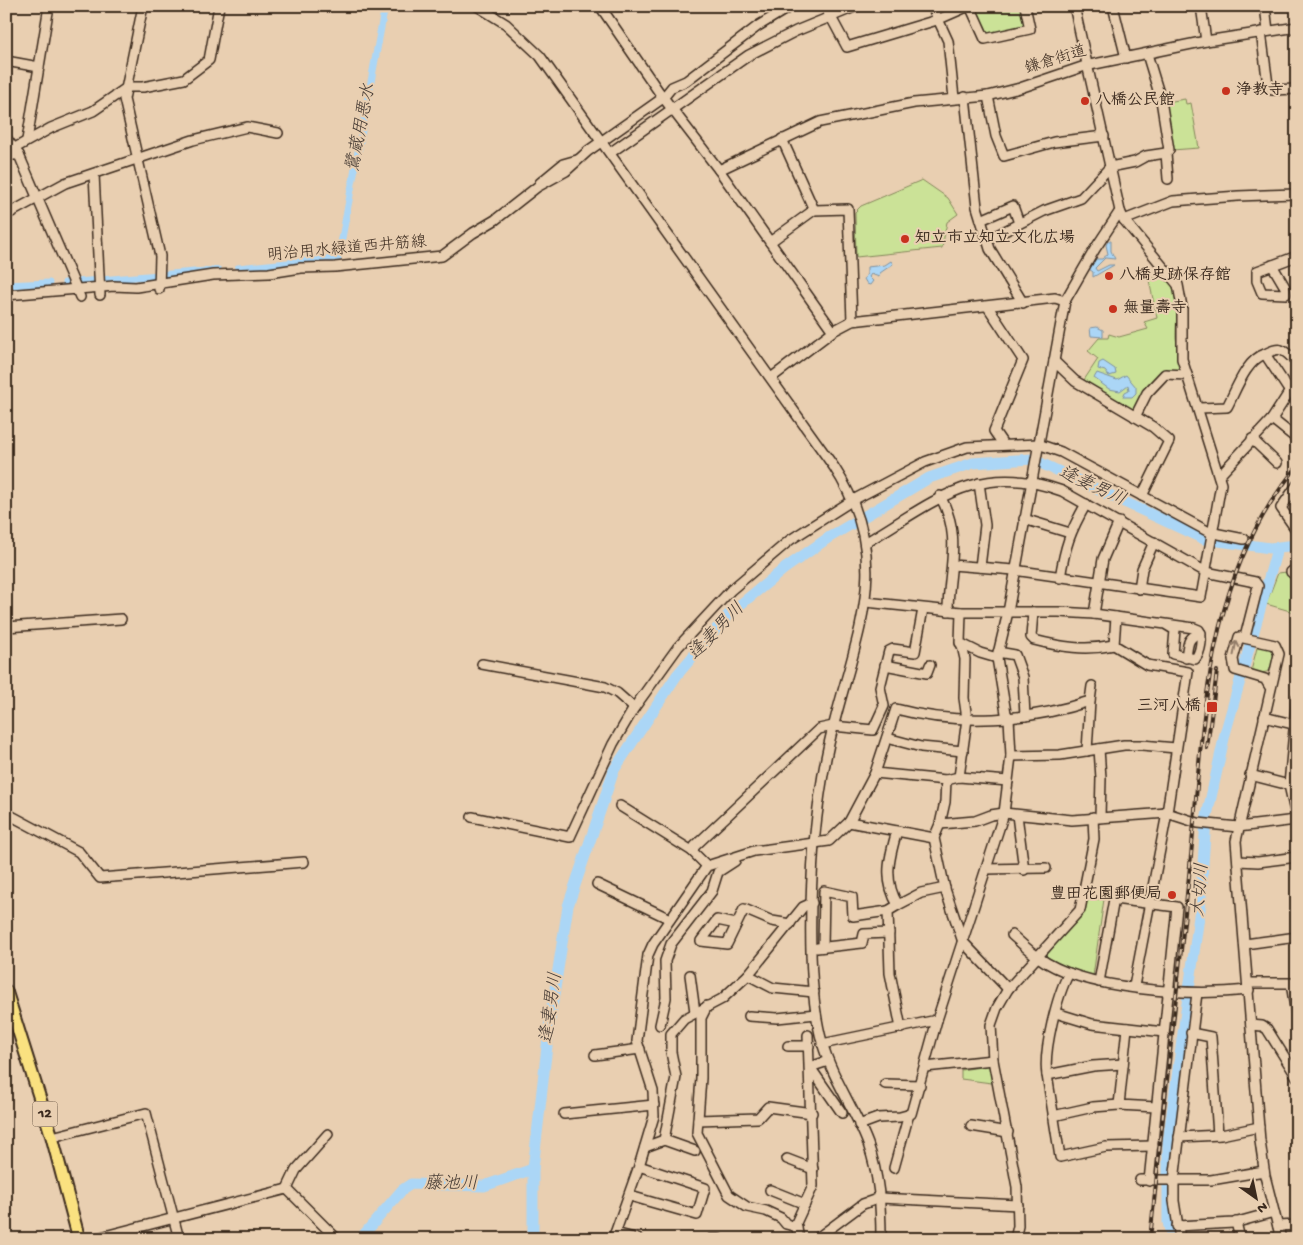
<svg xmlns="http://www.w3.org/2000/svg" width="1303" height="1245" font-family="'Gochi Hand','Klee One',sans-serif">
<style>
.green{fill:#cbe297;stroke:#83865a}
.water{fill:#abd6f6;stroke:#7e91a0}
.lines{fill:none;stroke-linecap:round;stroke-linejoin:round}
.canal{stroke:#abd6f6;stroke-width:7}
.river{stroke:#abd6f6;stroke-width:11}
.minor-casing{stroke:#3b2a1e;stroke-width:12}
.major-casing{stroke:#3b2a1e;stroke-width:15}
.minor{stroke:#e9cfb1;stroke-width:9}
.major{stroke:#fae180;stroke-width:11}
.rail-casing{stroke:#3b2a1e;stroke-width:4}
.rail{stroke:#e9cfb1;stroke-width:2;stroke-dasharray:5.5;stroke-linecap:butt}
.oneway{stroke:#927c68}
.poi-dot{fill:#c8321e;stroke:#e9cfb1;stroke-width:2}
.labels{text-anchor:middle;dominant-baseline:central;stroke-width:4;stroke-linejoin:round;paint-order:stroke}
.shield{fill:#e9cfb1;stroke:#6f5c4a;stroke-width:1}
.shield-label{font-size:15px;font-weight:bold;fill:#3b2a1e}
.street-label{font-size:16px;fill:#3b2a1e;stroke:#e9cfb1}
.poi-label{font-size:16px;font-weight:bold;fill:#3b2a1e;stroke:#e9cfb1;text-anchor:start}
.water-label{font-size:18px;font-style:italic;fill:#463b34;stroke:#e9cfb1}
</style>
<rect width="100%" height="100%" fill="#e9cfb1"/>
<filter id="ink" filterUnits="userSpaceOnUse"><feTurbulence type="fractalNoise" baseFrequency=".02" numOctaves="2"/><feDisplacementMap in="SourceGraphic" scale="10" xChannelSelector="R" yChannelSelector="G"/><feConvolveMatrix kernelMatrix="1 2 1 2 8 2 1 2 1" color-interpolation-filters="sRGB"/></filter>
<g filter="url(#ink)">
<g class="green">
<path d="M978,6H1022L1026,24L1024,26L986,34L976,9Z"/>
<path d="M1185,99L1186,104L1191,103L1199,148L1172,150L1166,102Z"/>
<path d="M922,180L948,198L958,214L947,222L942,248L856,257L855,212L861,206Z"/>
<path d="M1166,273C1181,298 1176,310 1176,337C1177,349 1180,361 1183,372L1165,371L1136,411L1132,412L1082,383L1098,359L1088,351L1099,338H1108L1109,334L1119,337L1148,329L1144,322L1157,318L1149,280Z"/>
<path d="M1287,572L1297,580V613L1266,604L1278,573Z"/>
<path d="M1258,644C1269,647 1273,650 1275,662C1271,674 1262,674 1251,671Z"/>
<path d="M1086,899H1104L1093,976L1068,968L1046,956L1080,915Z"/>
<path d="M994,1065L999,1084L961,1079V1070Z"/>
</g>
<g class="water">
<path d="M1108,241H1111V251L1115,259L1105,258L1095,268L1097,271L1109,265H1114L1093,277V272L1089,269L1095,259H1102L1108,254L1106,245Z"/>
<path d="M891,261L893,264L880,273L879,277L871,274L869,277L873,281L870,285L867,284L864,279L867,274V267L885,265Z"/>
<path d="M1097,327L1103,330V337L1091,336L1090,328Z"/>
<path d="M1103,361L1115,369L1116,374L1109,376L1105,371L1098,369L1099,363Z"/>
<path d="M1097,373L1117,380L1126,375L1136,387V393L1132,397H1123L1125,392L1129,390L1128,385L1120,391L1109,389L1094,378Z"/>
</g>
<g class="lines">
<g class="canal">
<path d="M340,249L385,6"/>
<path d="M238,268L338,258"/>
<path d="M65,283L218,270"/>
<path d="M6,285L49,283"/>
</g>
<g class="river">
<path d="M360,1239L402,1190L411,1184L484,1186L533,1169"/>
<path d="M533,1239V1169L550,1020L568,906L614,770L677,675L730,613L784,569L828,538L929,478L973,463L1032,459L1204,539L1270,548L1297,545"/>
<path d="M1172,1239L1168,1222V1143L1200,909L1206,820L1225,734L1277,549"/>
</g>
<g class="minor-casing">
<g id="minor">
<path d="M143,6L124,99L160,256L159,289"/>
<path d="M477,6L506,24L540,56L834,467C894,559 858,629 834,724C823,763 818,803 814,843C810,900 807,987 822,1042C832,1078 855,1109 868,1144C879,1175 881,1206 881,1239"/>
<path d="M600,6L659,92L719,170L833,331"/>
<path d="M825,6L847,47L937,20L969,6"/>
<path d="M932,6L948,41L954,98"/>
<path d="M970,6L985,39L1030,29L1025,6"/>
<path d="M1201,6L1206,41"/>
<path d="M1265,6L1268,31"/>
<path d="M1114,10L1126,58"/>
<path d="M1261,32L1268,85L1272,90L1297,89"/>
<path d="M1147,54L1161,100L1169,150L1166,153L1168,179"/>
<path d="M6,61L39,67"/>
<path d="M988,96L996,136L1004,156L1054,142L1104,136"/>
<path d="M965,97L977,207L990,249L1023,303"/>
<path d="M6,138L19,155L80,297"/>
<path d="M782,139L814,210"/>
<path d="M27,140L49,6"/>
<path d="M15,148L51,128L93,111L128,87H143L184,79L209,60L219,6"/>
<path d="M610,153L749,55L796,31L857,6"/>
<path d="M6,155H19"/>
<path d="M719,170L820,122L914,103L988,96L1020,88L1085,66L1206,41L1297,27"/>
<path d="M94,174L100,295"/>
<path d="M540,183L563,164L577,160"/>
<path d="M6,215L65,183L193,140L247,127L278,133"/>
<path d="M981,220L1013,206L1019,223"/>
<path d="M1124,220L1173,201L1238,196L1296,194"/>
<path d="M987,240L1044,211L1081,198L1110,167L1135,162L1146,156L1166,153"/>
<path d="M770,242L814,210L848,209L852,321"/>
<path d="M1272,265L1285,287L1286,294L1262,293L1257,281V271L1297,256"/>
<path d="M6,295L114,286L136,287L213,275L269,273L301,268L335,267L442,256L473,233L495,220L537,187L566,171L588,151L663,98L672,87L686,81L758,26L791,6"/>
<path d="M988,307L1023,360L994,431L1003,444"/>
<path d="M1054,361L1075,381L1153,427L1169,441L1142,496"/>
<path d="M771,378L833,331L852,321L1055,298L1065,301"/>
<path d="M1290,392L1265,354C1277,348 1281,347 1291,357"/>
<path d="M1199,408L1227,407C1236,390 1246,360 1265,354"/>
<path d="M1135,417L1147,393L1165,374L1187,375"/>
<path d="M1272,419L1297,439"/>
<path d="M1252,439L1277,463"/>
<path d="M1219,476L1272,419L1297,380"/>
<path d="M979,483L985,525L980,567"/>
<path d="M1297,485L1281,508L1297,531"/>
<path d="M940,496C963,537 948,568 948,611"/>
<path d="M1024,519L1070,533"/>
<path d="M865,543C934,502 978,460 1062,491L1206,572L1255,582L1258,586L1245,637"/>
<path d="M952,565L1014,570L1201,597L1221,484L1182,359V307L1178,285L1124,220L1120,211L1074,6"/>
<path d="M1297,568L1291,572L1297,577"/>
<path d="M1060,578C1065,546 1070,532 1086,504"/>
<path d="M1139,589L1142,569L1154,542"/>
<path d="M866,602L961,612H1059L1094,614L1194,628L1199,630C1203,637 1201,652 1195,659L1173,654L1175,630L1165,624"/>
<path d="M961,612L960,643L980,653L997,658"/>
<path d="M1033,612L1031,637L1034,640C1061,647 1085,651 1114,645L1147,665L1188,672L1167,813L1134,986"/>
<path d="M1094,614L1103,559L1119,522"/>
<path d="M6,627L121,619"/>
<path d="M1114,645L1116,617"/>
<path d="M998,652L1015,655L1023,677L1025,716"/>
<path d="M1186,658C1188,644 1187,637 1201,633"/>
<path d="M482,664L605,687L617,693L634,708"/>
<path d="M885,665L927,673L930,665"/>
<path d="M1271,689L1265,679L1235,670L1233,659L1239,637L1275,645L1279,654L1236,841L1260,1141L1265,1176L1281,1239"/>
<path d="M1297,697L1289,785L1297,821"/>
<path d="M1264,717L1297,725"/>
<path d="M887,738L921,747L963,751"/>
<path d="M1099,749L1101,778L1100,817"/>
<path d="M1087,751L1090,701"/>
<path d="M1011,756L1060,755L1124,745H1142L1176,748"/>
<path d="M875,773L946,780L959,777L1008,781"/>
<path d="M1250,775L1297,787"/>
<path d="M959,777L967,719L964,698L965,659L962,646"/>
<path d="M946,780L945,802L940,824L934,838L945,889L963,942L1008,989"/>
<path d="M620,806L692,851"/>
<path d="M6,813L79,852L100,878L304,862"/>
<path d="M1017,815L1024,870"/>
<path d="M472,817L570,837L613,744L634,708L678,647L731,590L790,540L853,500L925,462L967,447L1038,444L1061,452L1209,532L1244,539"/>
<path d="M849,822L934,838"/>
<path d="M940,824L975,821L991,815L1004,813L1072,820L1167,813L1198,823L1238,827L1296,820"/>
<path d="M897,831C889,858 883,880 898,905L888,911L890,973L901,1028"/>
<path d="M1238,861L1258,862L1297,857"/>
<path d="M707,866L692,851L695,846L819,729L833,726L873,730L884,706L880,687L889,651L893,649L915,652L923,609"/>
<path d="M986,869L1046,868"/>
<path d="M597,884L670,919"/>
<path d="M898,905L921,893L945,888"/>
<path d="M736,924L717,920L701,941L727,944L744,909L772,921L790,924"/>
<path d="M1012,935C1020,942 1029,951 1038,957C1083,991 1193,996 1249,990"/>
<path d="M1245,944L1297,937"/>
<path d="M823,947L824,891L852,897L853,916L888,911"/>
<path d="M817,948L862,943L864,934L889,933"/>
<path d="M1069,973C1057,995 1043,1051 1047,1075L1093,1066L1123,1064"/>
<path d="M690,975L695,1012"/>
<path d="M748,975L773,988L814,992"/>
<path d="M1099,982L1114,899L1177,907L1149,1181"/>
<path d="M1248,983H1291L1297,1021"/>
<path d="M707,1006L701,1018V1078L697,1133L729,1195L747,1207L766,1211L781,1218L786,1224L797,1227"/>
<path d="M1056,1013L1092,1024L1164,1032"/>
<path d="M749,1016L777,1018L816,1014"/>
<path d="M660,1025L666,998L665,961L671,944L712,891L718,872L735,861"/>
<path d="M1251,1025L1262,1026L1267,1029L1297,1077"/>
<path d="M1127,1028L1119,1105L1156,1107"/>
<path d="M1191,1033L1211,1037L1218,1135"/>
<path d="M822,1044L937,1020"/>
<path d="M788,1046H809"/>
<path d="M595,1055L640,1049"/>
<path d="M828,1061L810,1067L842,1113"/>
<path d="M925,1067L993,1060"/>
<path d="M1047,1075L1060,1157L1106,1147L1153,1146"/>
<path d="M885,1084L920,1085"/>
<path d="M564,1114L654,1105"/>
<path d="M1053,1116L1093,1107L1119,1105"/>
<path d="M698,1120L758,1118L768,1107L812,1113"/>
<path d="M859,1125L878,1118L900,1117L911,1114L937,1020L1004,813L1011,756L1009,718L1006,713L997,658L1008,612L1065,301L1095,249L1120,211"/>
<path d="M971,1126L1008,1132"/>
<path d="M52,1137L146,1113L179,1239"/>
<path d="M1179,1137L1221,1135L1259,1127"/>
<path d="M664,1140L676,1077L671,1052V1034L684,1019L722,999L748,975L803,907L812,903"/>
<path d="M645,1147L664,1140L695,1151"/>
<path d="M787,1159L813,1169"/>
<path d="M894,1168L909,1114"/>
<path d="M1140,1180H1211L1264,1171"/>
<path d="M287,1189L337,1239"/>
<path d="M287,1189L296,1170L328,1134"/>
<path d="M770,1190L805,1204"/>
<path d="M630,1196L697,1215L705,1188L639,1166"/>
<path d="M1236,1222L1240,1239"/>
<path d="M1177,1226L1234,1223L1274,1212"/>
<path d="M1278,1226L1297,1225"/>
<path d="M615,1233L638,1239"/>
<path d="M93,1239L287,1189"/>
<path d="M613,1239L639,1166L654,1116L653,1091L637,1041L648,955L653,944L707,866L754,851L829,841L849,822L875,773L896,709C959,726 1029,721 1090,701L1092,686"/>
<path d="M711,1239H719"/>
<path d="M799,1239L796,1223L813,1186L808,1035"/>
<path d="M816,1239L863,1204L880,1198L1018,1205"/>
<path d="M1015,1239L1018,1226L1017,1187L993,1060L991,1025L997,1008L1008,989L1080,910L1094,839L1093,817"/>
<path d="M1180,1239L1174,1201V1181L1197,993"/>
</g>
</g>
<g class="major-casing">
<path id="major" d="M6,991L52,1137L79,1239"/>
</g>
<use href="#minor" class="minor"/>
<use href="#major" class="major"/>
<g class="rail-casing">
<g id="rail">
<path d="M1207,748L1217,671"/>
<path d="M1150,1239C1162,1121 1175,1003 1188,885C1204,742 1198,584 1297,467"/>
</g>
</g>
<use href="#rail" class="rail"/>
</g>
<defs><path id="oneway-shaft" d="M-6 0H5M1.5-3L5.5 0L1.5 3" fill="none" stroke-width="1.6" stroke-linecap="round" stroke-linejoin="round" transform="scale(1.25)"/></defs>
<use class="oneway" href="#oneway-shaft" transform="translate(1235 648) rotate(-79)"/>
</g>
<g class="poi-dot">
<circle cx="1226" cy="91" r="5"/>
<circle cx="1085" cy="101" r="5"/>
<circle cx="905" cy="239" r="5"/>
<circle cx="1109" cy="276" r="5"/>
<circle cx="1113" cy="309" r="5"/>
<rect x="1206" y="701" width="12" height="12" rx="2.5"/>
<circle cx="1172" cy="895" r="5"/>
</g>
<g class="labels">
<rect class="shield" x="32.5" y="1101.5" width="25" height="25" rx="4"/>
<g class="shield-label">
<text x="45" y="1114">12</text>
</g>
<g class="street-label">
<text transform="translate(1056 61) rotate(-17)">鎌倉街道</text>
<text transform="translate(347 250) rotate(-5)">明治用水緑道西井筋線</text>
</g>
<g class="poi-label">
<text x="1236" y="91">浄教寺</text>
<text x="1095" y="101">八橋公民館</text>
<text x="915" y="239">知立市立知立文化広場</text>
<text x="1119" y="276">八橋史跡保存館</text>
<text x="1123" y="309">無量壽寺</text>
<text x="1201" y="707" text-anchor="end">三河八橋</text>
<text x="1162" y="895" text-anchor="end">豊田花園郵便局</text>
</g>
<g class="water-label">
<text transform="translate(362 128) rotate(-79)">鷺蔵用悪水</text>
<text transform="translate(1092 487) rotate(25)">逢妻男川</text>
<text transform="translate(717 632) rotate(-46)">逢妻男川</text>
<text transform="translate(1201 890) rotate(-85)">大切川</text>
<text transform="translate(552 1008) rotate(-82)">逢妻男川</text>
<text x="451" y="1184">藤池川</text>
</g>
</g>
<rect width="1303" height="1245" fill="none" stroke="#e9cfb1" stroke-width="25"/>
<rect x="12" y="12" width="1278" height="1220" fill="none" stroke="#3b2a1e" stroke-width="2" filter="url(#ink)"/>
<g transform="translate(1256 1198) rotate(147)" stroke="#e9cfb1" stroke-width="4" paint-order="stroke">
<path d="M0-4L9 19L0 12L-9 19Z" fill="#3b2a1e"/>
<text y="-8" font-size="14" font-weight="bold" text-anchor="middle" fill="#3b2a1e">N</text>
</g>
</svg>
